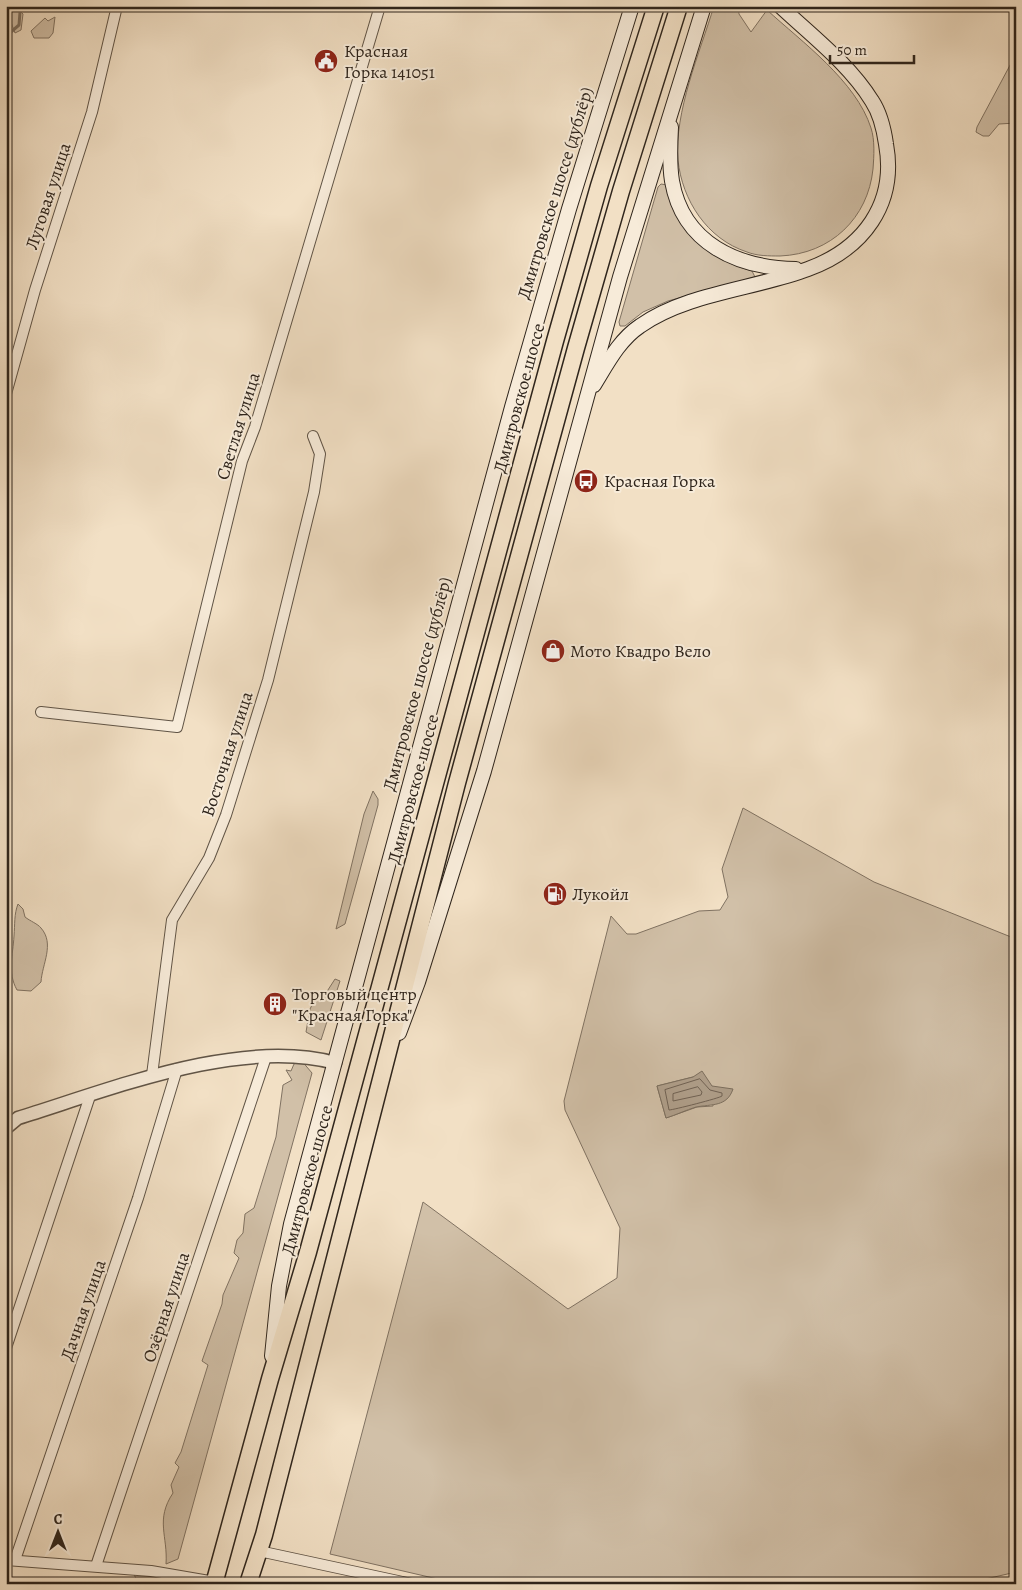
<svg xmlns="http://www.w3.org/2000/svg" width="1022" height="1590" font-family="Alegreya,serif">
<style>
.green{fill:#d1c0a8;stroke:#807262;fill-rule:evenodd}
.water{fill:#b0a08c;stroke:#7c6f5f}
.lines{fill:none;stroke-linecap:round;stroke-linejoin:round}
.shore{stroke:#706254;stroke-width:1}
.stream{stroke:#7c6f5f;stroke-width:3}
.minor-casing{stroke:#605446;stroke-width:12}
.tertiary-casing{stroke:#605446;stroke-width:15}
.secondary-casing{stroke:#2f251c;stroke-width:16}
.trunk-casing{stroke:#2f251c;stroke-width:19}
.minor{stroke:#f7ebd9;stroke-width:10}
.tertiary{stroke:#f7ebd9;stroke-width:12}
.secondary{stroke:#f7ebd9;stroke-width:14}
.trunk{stroke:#f2e0c5;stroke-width:16}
.labels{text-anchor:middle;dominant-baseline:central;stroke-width:4;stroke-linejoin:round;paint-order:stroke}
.poi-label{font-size:18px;fill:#2f251c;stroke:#f7ebd9;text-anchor:start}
.street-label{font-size:18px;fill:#2f251c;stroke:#f7ebd9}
</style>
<rect width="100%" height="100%" fill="#f2e0c5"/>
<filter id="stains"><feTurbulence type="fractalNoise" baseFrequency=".004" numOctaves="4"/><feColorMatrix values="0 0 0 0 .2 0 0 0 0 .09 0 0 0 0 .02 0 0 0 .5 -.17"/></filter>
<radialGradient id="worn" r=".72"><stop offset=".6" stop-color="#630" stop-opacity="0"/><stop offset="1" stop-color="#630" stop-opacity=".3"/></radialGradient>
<g class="green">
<path d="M11,6H15L23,14L21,30L15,33L9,17Z"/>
<path d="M714,6H738L739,14L751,32L767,10C802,42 856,81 871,128C875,140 874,156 873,169C868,218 831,254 780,256C769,256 757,256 747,252C707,239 682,200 678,160C674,112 700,52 714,6Z"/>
<path d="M55,17L53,33L49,38H34L31,31L45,18L48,21Z"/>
<path d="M1016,54V123L999,124L989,136H983L976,132L977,127Z"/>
<path d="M661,184L667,185C694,231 697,255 752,271L755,277L668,301L643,312L625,326H620L619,322L658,187Z"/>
<path d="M373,791L378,799V805L345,924L336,929L364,814Z"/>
<path d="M743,808L874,882L1016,939V1572L964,1584H459L330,1554L423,1202L568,1309L617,1278L620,1228L565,1110L564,1101L611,916L627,934H636L699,911L720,910L728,897L722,869ZM693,1077L712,1086L713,1106L697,1107L666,1118L657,1086Z"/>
<path d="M18,904L23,909L25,917C30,921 38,924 41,928C55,944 42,964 41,982L31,991L17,990C7,972 13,955 14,936C15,924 14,914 18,904Z"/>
<path d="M335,979L340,981L321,1040L306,1032L310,1009L316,997L326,993Z"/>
<path d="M301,1060L312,1073L178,1559L166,1564C168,1536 155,1520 173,1493L171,1485L179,1467L175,1463L181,1452L208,1365L202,1361L222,1304L223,1295L239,1258L234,1253L237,1240L243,1233L245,1214L254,1208L276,1137L283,1085L292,1080L286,1070L291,1071L294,1064Z"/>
<path d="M134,1574L176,1579L180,1584H138Z"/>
</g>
<path class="water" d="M702,1071L712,1086L733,1089C727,1107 712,1104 696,1107C686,1110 676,1115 666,1118L657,1086L693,1077Z"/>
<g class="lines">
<g class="shore">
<path d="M700,1079L710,1090L722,1093V1096C720,1098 673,1110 669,1110L665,1090Z"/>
<path d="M698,1087L702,1092L701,1095L673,1101V1094Z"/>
</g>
<path class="stream" d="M6,41L11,32L19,25L20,12L17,6"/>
<g class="minor-casing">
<g id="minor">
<path d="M6,394L35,290L92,112L117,6"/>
<path d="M41,712L177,727L242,461L255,427L380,6"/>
<path d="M152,1075L172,920L209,858L226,815L268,680L314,492L320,454L313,436"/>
<path d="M6,1348L90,1096"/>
<path d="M259,1551L412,1584"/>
<path d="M6,1560L151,1571L215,1582"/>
<path d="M15,1560L138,1198L177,1069"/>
<path d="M96,1566L266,1057"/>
</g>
</g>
<g class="tertiary-casing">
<path id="tertiary" d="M6,1128L18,1118C109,1090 240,1037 335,1063"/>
</g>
<g class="secondary-casing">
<g id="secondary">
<path d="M671,127C670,145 669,163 672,181C683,244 738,268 796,269"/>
<path d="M594,385C607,364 619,340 640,326C687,293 755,289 808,269C863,249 897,204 886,144C884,130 880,113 872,101C849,64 812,36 780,6"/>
<path d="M399,1033L418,982L484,771L620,277L704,6"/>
<path d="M272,1356L279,1286L291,1224L512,407L569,209L632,6"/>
</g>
</g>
<g class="trunk-casing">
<g id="trunk">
<path d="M214,1584L270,1379L308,1252L555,341L599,186L656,6"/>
<path d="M248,1584L264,1535L457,783L576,348L621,191L679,6"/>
</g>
</g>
<use href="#minor" class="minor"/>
<use href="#tertiary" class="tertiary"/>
<use href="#secondary" class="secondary"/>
<use href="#trunk" class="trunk"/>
</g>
<defs>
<g id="civic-disc" transform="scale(1.25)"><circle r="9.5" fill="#8f2418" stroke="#f7ebd9"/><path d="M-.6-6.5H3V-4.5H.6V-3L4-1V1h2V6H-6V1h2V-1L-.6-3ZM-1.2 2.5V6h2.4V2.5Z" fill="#fff"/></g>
<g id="bus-disc" transform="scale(1.25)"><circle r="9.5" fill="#8f2418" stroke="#f7ebd9"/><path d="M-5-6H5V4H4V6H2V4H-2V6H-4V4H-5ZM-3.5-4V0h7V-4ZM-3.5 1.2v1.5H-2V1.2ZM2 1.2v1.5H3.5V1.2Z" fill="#fff"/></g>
<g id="shop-disc" transform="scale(1.25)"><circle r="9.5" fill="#8f2418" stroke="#f7ebd9"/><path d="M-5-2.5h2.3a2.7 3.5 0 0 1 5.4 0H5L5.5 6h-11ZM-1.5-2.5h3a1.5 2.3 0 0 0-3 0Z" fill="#fff"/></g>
<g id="fuel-disc" transform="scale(1.25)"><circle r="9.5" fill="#8f2418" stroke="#f7ebd9"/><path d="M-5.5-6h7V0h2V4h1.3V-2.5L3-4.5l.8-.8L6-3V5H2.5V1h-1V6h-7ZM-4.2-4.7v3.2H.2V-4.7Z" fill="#fff"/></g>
<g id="building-disc" transform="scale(1.25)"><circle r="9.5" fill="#8f2418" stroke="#f7ebd9"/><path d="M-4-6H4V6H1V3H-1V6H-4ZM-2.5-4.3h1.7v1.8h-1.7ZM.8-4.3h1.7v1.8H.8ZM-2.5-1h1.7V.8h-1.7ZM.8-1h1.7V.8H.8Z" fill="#fff"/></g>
</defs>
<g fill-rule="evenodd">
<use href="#civic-disc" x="326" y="61"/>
<use href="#bus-disc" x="586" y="481"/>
<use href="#shop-disc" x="553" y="651"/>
<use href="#fuel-disc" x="555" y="894"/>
<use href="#building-disc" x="275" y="1004"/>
</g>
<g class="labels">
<g class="poi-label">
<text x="344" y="51">Красная<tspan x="344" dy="21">Горка 141051</tspan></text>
<text x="604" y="481">Красная Горка</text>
<text x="570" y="651">Мото Квадро Вело</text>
<text x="572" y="894">Лукойл</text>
<text x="292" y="994">Торговый центр<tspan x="292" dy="21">"Красная Горка"</tspan></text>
</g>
<g class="street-label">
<text transform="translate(555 193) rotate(-73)">Дмитровское шоссе (дублёр)</text>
<text transform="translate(48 196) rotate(-72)">Луговая улица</text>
<text transform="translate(519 398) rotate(-75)">Дмитровское шоссе</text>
<text transform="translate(238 426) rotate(-73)">Светлая улица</text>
<text transform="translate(417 684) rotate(-75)">Дмитровское шоссе (дублёр)</text>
<text transform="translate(227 754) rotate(-72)">Восточная улица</text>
<text transform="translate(413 789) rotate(-75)">Дмитровское шоссе</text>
<text transform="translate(307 1180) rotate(-75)">Дмитровское шоссе</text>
<text transform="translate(166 1307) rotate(-72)">Озёрная улица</text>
<text transform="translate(83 1310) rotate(-71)">Дачная улица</text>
</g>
</g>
<rect width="1022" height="1590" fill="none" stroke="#f2e0c5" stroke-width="25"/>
<rect x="8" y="8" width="1007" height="1575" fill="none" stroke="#2f251c" stroke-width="2.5"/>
<rect x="12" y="12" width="997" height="1565" fill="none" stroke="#2f251c"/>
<g transform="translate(58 1532)" stroke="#f7ebd9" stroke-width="4" paint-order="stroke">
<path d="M0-4L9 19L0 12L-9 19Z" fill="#2f251c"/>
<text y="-8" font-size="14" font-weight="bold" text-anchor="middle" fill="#2f251c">С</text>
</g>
<path d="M830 55v8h84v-8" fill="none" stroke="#2f251c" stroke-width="2.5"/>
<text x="837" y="55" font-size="15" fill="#2f251c" stroke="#f7ebd9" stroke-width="4" paint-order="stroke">50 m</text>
<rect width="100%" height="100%" filter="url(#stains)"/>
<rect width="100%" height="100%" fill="url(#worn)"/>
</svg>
